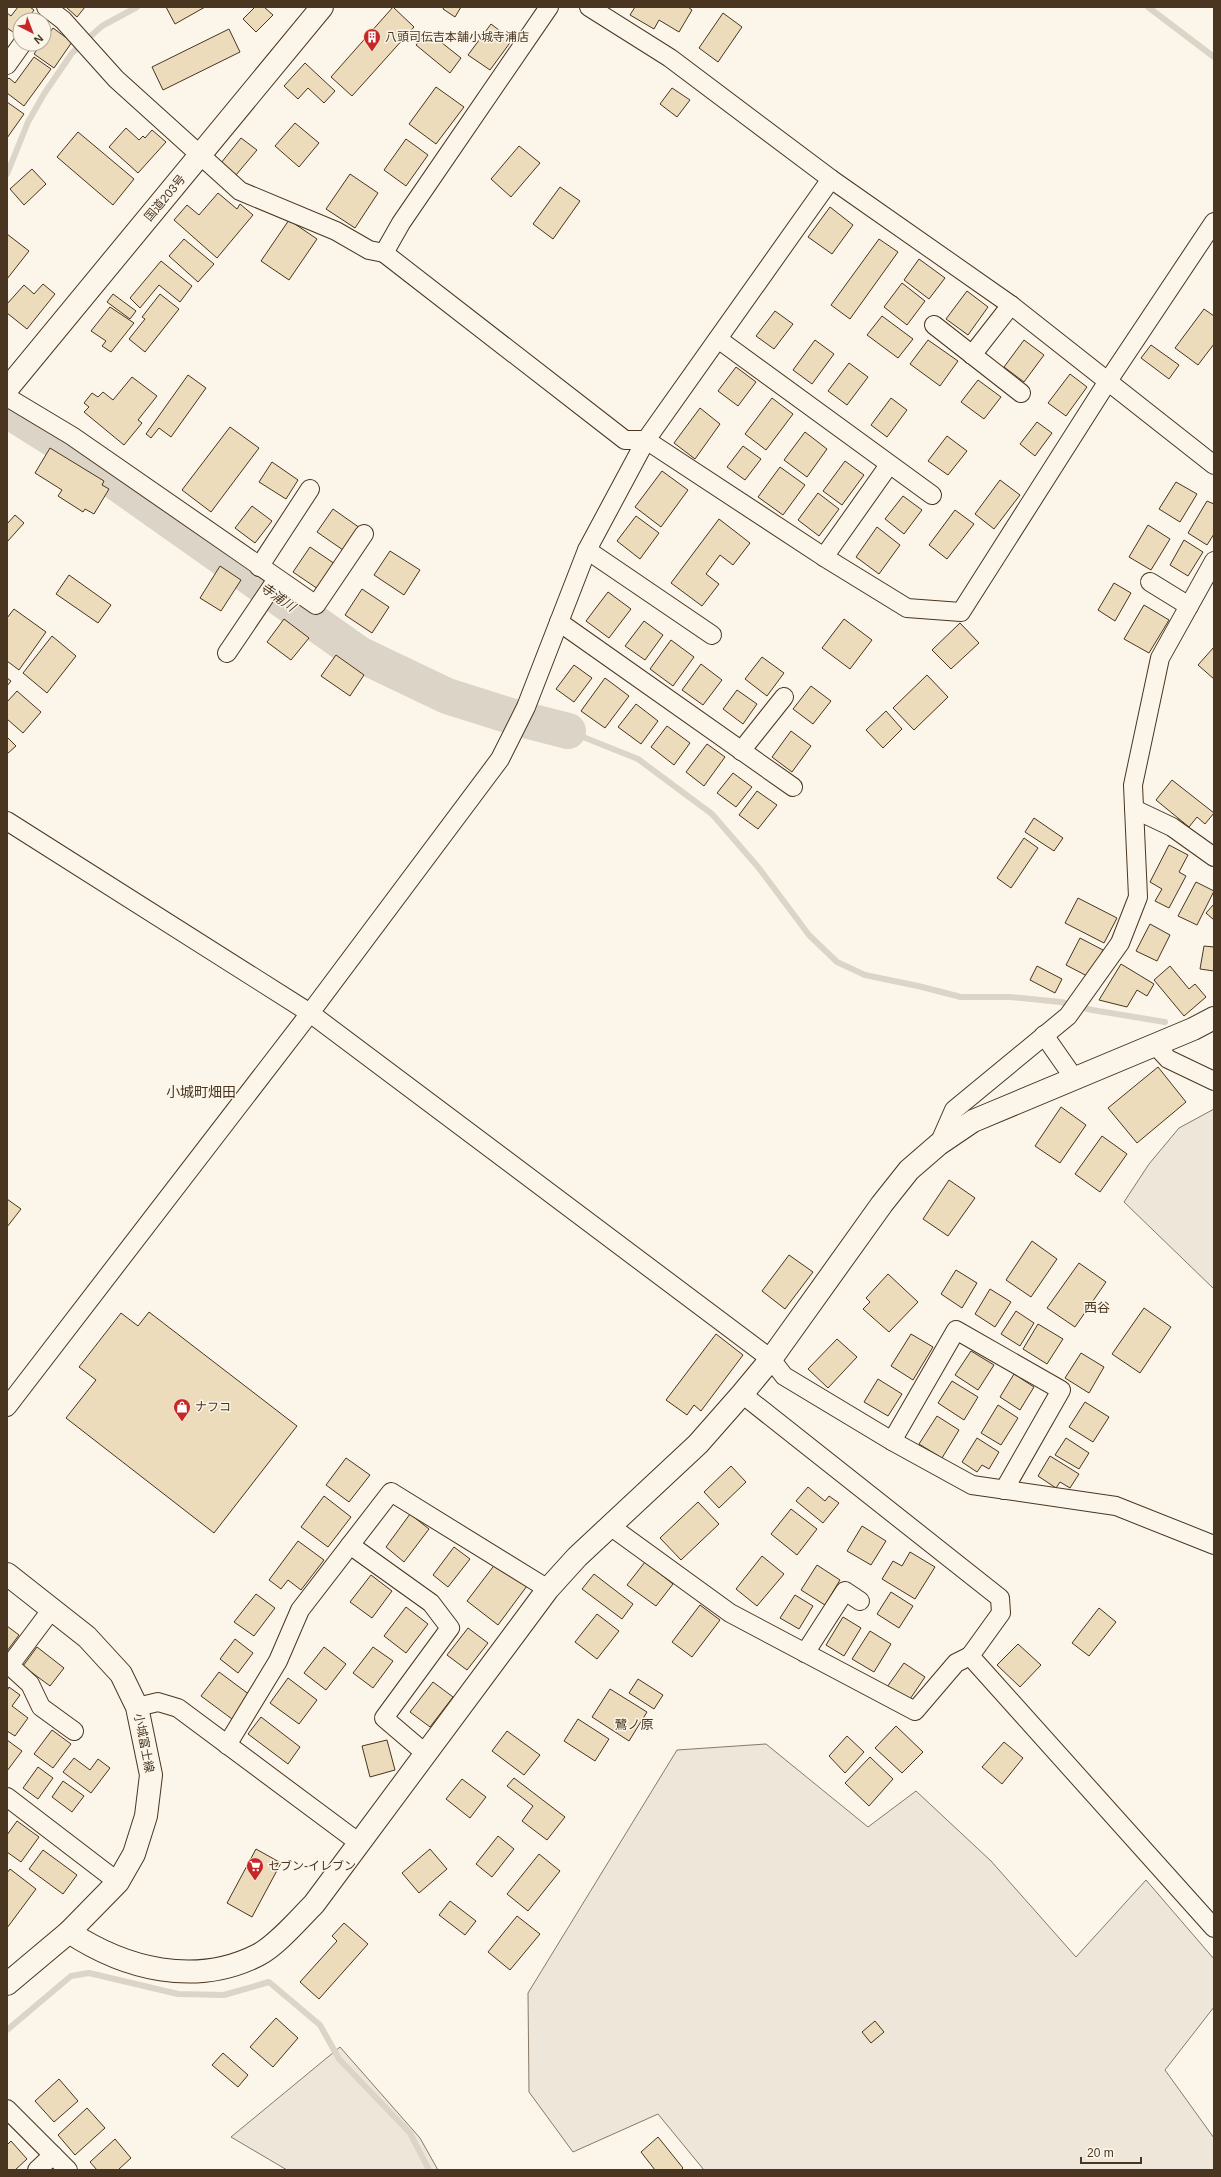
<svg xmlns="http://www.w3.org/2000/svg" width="1221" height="2177" font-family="Helvetica,'Noto Sans JP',sans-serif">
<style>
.green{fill:#ede6d9;stroke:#887966}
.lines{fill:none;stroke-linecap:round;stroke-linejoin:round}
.stream{stroke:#dcd4c6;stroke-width:6}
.river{stroke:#dcd4c6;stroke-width:36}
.building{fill:#ecdcbc;stroke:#4a3520}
.minor-casing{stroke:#4a3520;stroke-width:20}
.tertiary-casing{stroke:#4a3520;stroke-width:24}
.primary-casing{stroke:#4a3520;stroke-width:24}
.trunk-casing{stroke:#4a3520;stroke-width:24}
.minor{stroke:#fbf6e9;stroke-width:18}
.tertiary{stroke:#fbf6e9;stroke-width:22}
.primary{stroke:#fbf6e9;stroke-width:22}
.trunk{stroke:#fbf6e9;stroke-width:22}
.labels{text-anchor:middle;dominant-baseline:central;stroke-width:3;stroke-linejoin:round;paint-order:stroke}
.poi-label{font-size:12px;fill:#4a3520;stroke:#fbf6e9;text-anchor:start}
.street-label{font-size:12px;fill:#4a3520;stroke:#fbf6e9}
.water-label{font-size:13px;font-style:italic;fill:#4a3520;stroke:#fbf6e9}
.neighbourhood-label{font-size:13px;fill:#4a3520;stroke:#fbf6e9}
.quarter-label{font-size:14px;fill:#4a3520;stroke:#fbf6e9}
</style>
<rect width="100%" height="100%" fill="#fbf6e9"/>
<g class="green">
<path d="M1214,1109V1289L1124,1202L1149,1164L1179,1128Z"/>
<path d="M766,1744L868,1827L916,1791L991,1861L1076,1957L1146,1880L1214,1959V2007L1165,2070L1214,2138V2170H704L658,2114L573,2152L529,2092L528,1993L677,1750Z"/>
<path d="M340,2047L420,2138L438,2170H287L231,2137Z"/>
</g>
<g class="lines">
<g class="stream">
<path d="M1148,7L1214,57"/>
<path d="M7,174L28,122L44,94L72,53L102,26L137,7"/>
<path d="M568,731L638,759L712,814L758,867L809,935L837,962L865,975L918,986L961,997H1010L1061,1002L1092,1010L1165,1022"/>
<path d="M7,2030L71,1976L89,1973L178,1994L224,1995L269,1982L320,2025L339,2059L410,2133L429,2170"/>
</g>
<path class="river" d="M12,413L66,447L359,654L447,696L517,718L568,731"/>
</g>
<g class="building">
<path d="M18,7H30L34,10L27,20H20V29L16,34L7,28V13L11,16Z"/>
<path d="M66,7H85L77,17Z"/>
<path d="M166,7H205L175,24Z"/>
<path d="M255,7H264L273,15L256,32L243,19Z"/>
<path d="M393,7L414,27L352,96L331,77Z"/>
<path d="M444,7H461L455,17L443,9Z"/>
<path d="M635,7H688L692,10L679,32L659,20L654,29L630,15Z"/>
<path d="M723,13L742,27L718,62L699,48Z"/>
<path d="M491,24L512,40L490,70L468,55Z"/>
<path d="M53,28L72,42L54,68L34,54L41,44H44V40Z"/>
<path d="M229,29L240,52L163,90L152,67Z"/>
<path d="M427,31L461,58L450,73L416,45Z"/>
<path d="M34,57L51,69L24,106L7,93V80L9,78L15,83Z"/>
<path d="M305,63L335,91L324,103L308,88L298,99L284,86Z"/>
<path d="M436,87L464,107L436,144L409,124Z"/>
<path d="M672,88L690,100L677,117L660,104Z"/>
<path d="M7,102L24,114L7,138Z"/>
<path d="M295,123L319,143L299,167L275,146Z"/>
<path d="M126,128L139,140L143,136L145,138L152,130L166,142L138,173L109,147Z"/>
<path d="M78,132L134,179L113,205L57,157Z"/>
<path d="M241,138L257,150L236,175L221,163Z"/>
<path d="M406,139L428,155L406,186L384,170Z"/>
<path d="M519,146L540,163L511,197L491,179Z"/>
<path d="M32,169L46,184L24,205L10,189Z"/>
<path d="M350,174L378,193L355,228L326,209Z"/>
<path d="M560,187L580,201L553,239L533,224Z"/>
<path d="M218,193L237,209L240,204L253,215L217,258L174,220L187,205L199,215Z"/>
<path d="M830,207L853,225L832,254L808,237Z"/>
<path d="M289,220L317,239L289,280L261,261Z"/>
<path d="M7,234L29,251L7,279Z"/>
<path d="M184,239L214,264L198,282L169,256Z"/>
<path d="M879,239L898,252L850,319L831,305Z"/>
<path d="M919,259L945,278L929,299L904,280Z"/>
<path d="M161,261L192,286L180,302L159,285L140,308L130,298Z"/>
<path d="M902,283L925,301L907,325L884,307Z"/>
<path d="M43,284L55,294L27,329L7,313V304L24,285L34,294Z"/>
<path d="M967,291L988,307L968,335L946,319Z"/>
<path d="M113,294L136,311L130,319L107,302Z"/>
<path d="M160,294L179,309L145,352L129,339L145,319L142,317Z"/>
<path d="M110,307L134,323L111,352L102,346L106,341L91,331Z"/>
<path d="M1204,309L1214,316V344L1198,365L1175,348Z"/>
<path d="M775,311L793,324L774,349L756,336Z"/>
<path d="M882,316L913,339L898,358L867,335Z"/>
<path d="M815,340L834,354L812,384L793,370Z"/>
<path d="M928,340L958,361L940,386L910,364Z"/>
<path d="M1024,340L1044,355L1024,382L1004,367Z"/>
<path d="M1151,345L1179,365L1169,379L1141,358Z"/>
<path d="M849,363L868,377L847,405L828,391Z"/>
<path d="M736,367L756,382L738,406L718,391Z"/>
<path d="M1070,374L1087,387L1066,416L1048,403Z"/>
<path d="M188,375L206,388L171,437L159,428L151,438L146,434Z"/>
<path d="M132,377L157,396L138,420L142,423L124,445L84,412L89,407L84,403L92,393L98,397L103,392L113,400Z"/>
<path d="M978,380L1001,397L984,419L961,402Z"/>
<path d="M772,398L793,414L766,450L745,434Z"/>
<path d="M891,398L907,410L887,437L871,425Z"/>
<path d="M700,408L720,424L695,459L674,443Z"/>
<path d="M1037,422L1052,433L1035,456L1020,444Z"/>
<path d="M230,427L259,448L211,512L182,490Z"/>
<path d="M805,432L827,449L807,477L784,460Z"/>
<path d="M947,436L967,451L948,475L928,461Z"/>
<path d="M743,446L761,459L745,480L727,467Z"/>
<path d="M50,448L104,481L102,485L109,489L94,514L85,509L83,512L58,496L62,490L35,473Z"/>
<path d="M845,461L864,475L842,505L823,491Z"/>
<path d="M272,462L298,480L286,499L259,482Z"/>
<path d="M780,467L805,485L783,515L758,497Z"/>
<path d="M662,471L688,490L661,527L635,507Z"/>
<path d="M1000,480L1020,495L994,529L975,514Z"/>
<path d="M1176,482L1197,494L1180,522L1159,509Z"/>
<path d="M818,493L839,509L819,536L798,520Z"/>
<path d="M903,496L922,510L904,534L885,519Z"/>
<path d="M1207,501L1214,504V534L1207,545L1188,533Z"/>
<path d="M252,506L272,521L255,543L235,528Z"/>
<path d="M333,509L360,528L343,550L317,532Z"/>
<path d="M955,510L974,524L947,559L929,545Z"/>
<path d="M15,515L24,523L7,542V524Z"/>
<path d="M636,516L659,533L640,559L617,541Z"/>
<path d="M719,519L750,543L733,565L720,555L706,574L719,584L702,606L671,583Z"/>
<path d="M1148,525L1170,539L1151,570L1129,557Z"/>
<path d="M877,527L900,545L879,574L856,557Z"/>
<path d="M1184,540L1203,552L1188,576L1170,565Z"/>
<path d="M310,547L335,564L318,589L293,572Z"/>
<path d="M390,551L420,570L404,595L374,575Z"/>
<path d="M220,566L241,580L221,611L200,598Z"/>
<path d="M69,575L111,605L98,623L56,594Z"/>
<path d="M1114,583L1131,593L1115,621L1098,610Z"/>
<path d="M362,589L389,607L372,633L345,615Z"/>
<path d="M608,592L631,609L609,638L586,621Z"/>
<path d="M1144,605L1169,620L1149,653L1124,639Z"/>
<path d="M14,609L46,632L19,670L7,661V618Z"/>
<path d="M284,619L309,638L291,660L267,642Z"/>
<path d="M844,619L872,640L850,669L822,648Z"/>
<path d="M644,621L663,635L645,660L625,646Z"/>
<path d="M960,623L979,643L951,669L932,650Z"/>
<path d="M52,636L76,656L47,693L23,673Z"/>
<path d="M671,640L694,657L673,686L650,669Z"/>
<path d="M1214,647V679L1198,665Z"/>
<path d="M336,655L364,675L350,696L321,676Z"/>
<path d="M762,657L784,673L767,696L745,679Z"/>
<path d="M701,664L722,680L703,705L682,690Z"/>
<path d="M574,665L592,678L574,702L556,689Z"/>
<path d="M927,675L948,697L914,730L893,708Z"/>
<path d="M7,678L11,681L7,686Z"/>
<path d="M605,678L629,696L605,728L581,711Z"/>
<path d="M811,686L831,701L813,724L793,709Z"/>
<path d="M737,690L757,704L743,724L723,709Z"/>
<path d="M17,691L41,712L23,733L7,719V702Z"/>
<path d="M636,704L658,721L641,744L618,727Z"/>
<path d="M886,711L902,729L883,748L866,730Z"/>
<path d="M667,726L690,743L674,765L651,747Z"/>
<path d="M791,731L811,746L792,772L772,757Z"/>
<path d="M7,737L16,746L7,754Z"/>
<path d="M707,744L725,757L704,786L686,772Z"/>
<path d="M733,773L752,787L736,807L717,793Z"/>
<path d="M1172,780L1214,813L1205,824L1197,817L1189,827L1156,800Z"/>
<path d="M757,791L777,805L758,829L739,815Z"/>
<path d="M1034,818L1063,838L1054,851L1025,832Z"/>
<path d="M1024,838L1038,848L1011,888L997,878Z"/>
<path d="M1169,845L1188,855L1179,872L1186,876L1169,908L1155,901L1162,889L1150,882Z"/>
<path d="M1196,882L1214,891L1197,925L1178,916Z"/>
<path d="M1078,898L1117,918L1104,943L1065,923Z"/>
<path d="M1214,904V920L1206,913Z"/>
<path d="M1150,924L1170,935L1157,961L1136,951Z"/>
<path d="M1080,938L1103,950L1089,977L1066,965Z"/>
<path d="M1204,946L1214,947V971L1200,969Z"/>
<path d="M1121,964L1154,984L1147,996L1137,990L1127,1007L1099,1000Z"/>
<path d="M1037,966L1062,979L1055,993L1030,980Z"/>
<path d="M1170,966L1189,989L1195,984L1206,997L1184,1016L1154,980Z"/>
<path d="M1158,1067L1186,1102L1137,1143L1108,1108Z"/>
<path d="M1061,1107L1086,1125L1060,1163L1035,1146Z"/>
<path d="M1102,1136L1127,1154L1100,1192L1075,1174Z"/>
<path d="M949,1180L975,1198L948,1236L923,1219Z"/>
<path d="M7,1199L21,1209L7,1227Z"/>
<path d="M1032,1241L1057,1259L1031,1297L1006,1280Z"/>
<path d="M789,1255L813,1272L785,1309L762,1291Z"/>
<path d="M1079,1263L1106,1282L1075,1327L1047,1308Z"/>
<path d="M956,1270L977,1283L962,1308L941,1294Z"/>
<path d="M888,1274L918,1302L889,1332L863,1309L870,1302L866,1298Z"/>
<path d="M990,1289L1011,1302L995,1327L975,1314Z"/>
<path d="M1144,1308L1171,1327L1140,1373L1112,1354Z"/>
<path d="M1016,1311L1034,1323L1020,1346L1001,1334Z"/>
<path d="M149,1312L297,1426L214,1533L66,1418L96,1380L79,1367L121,1313L138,1326Z"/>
<path d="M1038,1324L1063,1339L1047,1364L1023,1349Z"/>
<path d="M716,1334L743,1355L701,1411L694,1405L687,1415L666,1400Z"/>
<path d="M911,1334L933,1347L913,1380L891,1366Z"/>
<path d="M837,1339L857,1357L828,1388L808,1369Z"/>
<path d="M971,1351L994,1365L978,1390L955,1375Z"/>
<path d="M1081,1353L1104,1367L1089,1393L1065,1378Z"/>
<path d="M1014,1374L1034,1387L1020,1410L1000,1397Z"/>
<path d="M878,1379L902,1394L888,1416L864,1402Z"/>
<path d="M952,1381L978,1397L964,1420L938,1403Z"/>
<path d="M1085,1402L1109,1417L1093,1442L1069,1427Z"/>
<path d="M998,1405L1018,1418L1001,1445L981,1433Z"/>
<path d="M937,1416L959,1430L942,1458L919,1444Z"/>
<path d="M977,1438L999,1452L989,1469L982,1465L977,1472L962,1462Z"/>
<path d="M1066,1438L1089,1453L1079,1469L1055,1455Z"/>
<path d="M1050,1456L1079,1474L1070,1488L1060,1482L1056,1488L1038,1476Z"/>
<path d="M346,1458L370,1475L349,1502L326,1485Z"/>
<path d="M731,1466L746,1482L719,1508L704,1492Z"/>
<path d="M808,1487L825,1501L829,1496L839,1503L823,1523L796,1501Z"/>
<path d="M324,1496L351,1517L328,1547L301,1527Z"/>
<path d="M698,1502L719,1524L681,1560L660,1538Z"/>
<path d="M791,1509L817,1529L797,1555L771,1534Z"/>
<path d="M410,1514L429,1529L404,1562L386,1547Z"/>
<path d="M862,1526L886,1541L871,1565L847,1551Z"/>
<path d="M298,1541L324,1560L301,1590L288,1580L281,1589L269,1580Z"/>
<path d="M454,1547L470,1559L448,1587L433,1575Z"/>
<path d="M910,1552L935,1567L915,1599L882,1579L893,1561L902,1566Z"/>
<path d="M762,1556L784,1574L757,1606L736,1589Z"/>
<path d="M645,1562L673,1584L656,1606L627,1585Z"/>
<path d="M496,1563L527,1586L498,1625L467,1601Z"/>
<path d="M817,1565L840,1580L825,1605L801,1590Z"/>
<path d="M594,1574L633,1604L622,1619L582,1589Z"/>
<path d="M371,1575L392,1591L372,1618L350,1602Z"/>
<path d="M891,1592L913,1606L899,1628L877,1614Z"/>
<path d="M256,1594L275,1608L254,1636L234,1622Z"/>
<path d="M795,1595L813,1606L799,1629L780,1618Z"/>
<path d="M700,1605L720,1620L692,1657L672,1642Z"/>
<path d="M406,1607L428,1624L406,1653L384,1636Z"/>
<path d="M1099,1608L1116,1622L1089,1656L1072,1643Z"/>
<path d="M597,1614L619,1631L597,1659L575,1642Z"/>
<path d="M843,1617L861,1628L844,1656L826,1645Z"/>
<path d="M7,1626L19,1635L7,1651Z"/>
<path d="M468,1628L488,1643L467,1670L447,1655Z"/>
<path d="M870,1631L891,1644L874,1672L852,1659Z"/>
<path d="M235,1639L253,1653L238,1673L220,1659Z"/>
<path d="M1018,1644L1041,1665L1020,1687L997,1665Z"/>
<path d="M37,1647L64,1668L50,1686L23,1666Z"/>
<path d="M324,1647L346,1664L326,1690L304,1673Z"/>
<path d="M373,1647L393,1661L373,1688L353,1673Z"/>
<path d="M904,1663L925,1677L908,1702L887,1687Z"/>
<path d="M219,1672L250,1695L232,1719L201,1696Z"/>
<path d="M288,1678L317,1700L299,1724L270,1703Z"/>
<path d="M638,1679L663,1695L654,1709L629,1693Z"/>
<path d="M433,1682L453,1697L430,1727L410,1712Z"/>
<path d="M9,1687L20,1695L12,1706L28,1718L15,1736L7,1731V1691Z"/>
<path d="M610,1689L647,1712L629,1741L592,1717Z"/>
<path d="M261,1717L300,1747L288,1764L248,1734Z"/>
<path d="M578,1719L609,1739L595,1761L564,1741Z"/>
<path d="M896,1726L923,1752L902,1773L875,1748Z"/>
<path d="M52,1730L71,1744L53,1768L34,1754Z"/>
<path d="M507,1731L540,1755L524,1775L492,1751Z"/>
<path d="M847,1736L864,1752L845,1773L829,1756Z"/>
<path d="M7,1740L22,1751L7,1771Z"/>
<path d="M387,1740L395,1770L370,1777L362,1746Z"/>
<path d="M1004,1742L1023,1758L1002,1784L982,1767Z"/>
<path d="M870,1757L893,1779L869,1806L845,1783Z"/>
<path d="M74,1758L90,1770L98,1759L110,1768L91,1793L63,1772Z"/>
<path d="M38,1767L53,1778L38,1799L23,1788Z"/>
<path d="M514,1778L565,1817L547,1840L522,1821L533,1806L507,1786Z"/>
<path d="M462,1779L486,1797L470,1818L446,1799Z"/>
<path d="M63,1781L84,1796L72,1812L52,1797Z"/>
<path d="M17,1821L39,1837L21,1862L7,1852V1835Z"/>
<path d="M498,1836L514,1849L492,1877L476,1864Z"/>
<path d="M256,1849L281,1863L252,1917L227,1903Z"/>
<path d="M430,1849L447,1869L419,1893L402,1873Z"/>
<path d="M43,1850L77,1875L63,1894L29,1869Z"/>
<path d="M539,1854L560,1871L528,1911L507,1894Z"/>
<path d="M10,1869L36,1889L7,1928V1873Z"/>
<path d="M450,1901L476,1921L465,1935L439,1915Z"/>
<path d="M517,1916L540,1934L510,1970L488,1952Z"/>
<path d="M344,1923L368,1944L319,1999L300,1982L337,1941L332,1936Z"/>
<path d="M276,2018L298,2038L273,2067L250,2047Z"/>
<path d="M875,2021L884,2032L871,2043L862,2032Z"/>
<path d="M223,2053L248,2075L238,2087L212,2065Z"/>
<path d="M59,2079L78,2101L54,2122L35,2101Z"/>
<path d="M87,2108L105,2128L75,2155L58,2135Z"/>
<path d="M658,2137L683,2168L681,2170H655L641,2152Z"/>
<path d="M115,2139L131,2158L118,2170H97L90,2162Z"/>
<path d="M11,2141L27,2159L15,2170H7V2145Z"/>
</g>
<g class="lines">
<g class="minor-casing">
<g id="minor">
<path d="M46,7L63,20L116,79L240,191L336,231L369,250L384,253"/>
<path d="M549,7L401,223L384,253L625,440H646L824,557L907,608L961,612L1108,381L1214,222"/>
<path d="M589,7L670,58L831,179L1011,305L1214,465"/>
<path d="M7,65L22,44"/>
<path d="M934,325L1021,393"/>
<path d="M718,339L932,495"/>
<path d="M972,355L1011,305"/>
<path d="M7,397L72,436L316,605L364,534"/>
<path d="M587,550L712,635"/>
<path d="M824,557L889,465"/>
<path d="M259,567L310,489"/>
<path d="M1150,582L1189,606"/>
<path d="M559,622L793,787"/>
<path d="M227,653L277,579"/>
<path d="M741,751L784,697"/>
<path d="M1134,809L1172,827L1214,857"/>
<path d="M7,821L310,1013L771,1359L784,1376L892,1441L972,1485L1116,1506L1214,1545"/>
<path d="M1044,1035L1074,1078"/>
<path d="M1155,1045L1168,1059L1214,1081"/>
<path d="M939,1144L954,1110L1068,1016L1120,943L1138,897L1133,785L1160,658L1214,561"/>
<path d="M742,1394L1000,1598L1001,1613L970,1656L1214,1928"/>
<path d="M7,1407L310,1013L500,759L526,707L587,550L646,440L831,179"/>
<path d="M892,1441L956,1330L1061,1390L1004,1490"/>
<path d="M610,1526L730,1613L915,1711L956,1663L970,1656"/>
<path d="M350,1545L431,1603L450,1628L384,1718L425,1753"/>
<path d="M805,1653L845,1591L860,1601"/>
<path d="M7,1663L30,1684L41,1707L74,1731"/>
<path d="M10,1665L52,1609"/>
<path d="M137,1707L158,1702L178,1708L358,1842"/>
<path d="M227,1745L278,1661L300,1610L391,1492L548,1589"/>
<path d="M7,1797L118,1882"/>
<path d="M7,2109L68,2170"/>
<path d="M37,2170L53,2155"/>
</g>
</g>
<g class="tertiary-casing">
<path id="tertiary" d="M69,1932C125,1969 195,1987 258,1955C277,1945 299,1919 314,1904L548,1589L577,1557L698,1444L742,1394L771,1359L882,1204L909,1170L939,1144L973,1121L1193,1029L1214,1018"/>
</g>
<g class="primary-casing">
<path id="primary" d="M7,1574L87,1637L121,1674L137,1707L151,1775L146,1816L134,1854L118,1882L69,1932L7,1984"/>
</g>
<g class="trunk-casing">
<path id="trunk" d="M7,389L322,7"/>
</g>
<use href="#minor" class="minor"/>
<use href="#tertiary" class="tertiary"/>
<use href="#primary" class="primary"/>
<use href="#trunk" class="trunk"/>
</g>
<defs>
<g id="building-pin" transform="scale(0.9)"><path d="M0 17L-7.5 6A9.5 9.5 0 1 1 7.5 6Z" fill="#c62828" stroke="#fbf6e9"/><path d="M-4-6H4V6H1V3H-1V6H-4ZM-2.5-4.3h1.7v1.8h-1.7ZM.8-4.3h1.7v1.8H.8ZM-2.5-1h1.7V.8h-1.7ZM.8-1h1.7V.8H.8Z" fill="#fff"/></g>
<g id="shop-pin" transform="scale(0.9)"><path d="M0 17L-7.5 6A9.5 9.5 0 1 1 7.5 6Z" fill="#c62828" stroke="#fbf6e9"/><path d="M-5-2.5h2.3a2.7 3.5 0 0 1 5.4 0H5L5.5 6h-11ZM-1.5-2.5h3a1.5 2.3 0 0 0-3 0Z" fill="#fff"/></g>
<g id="supermarket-pin" transform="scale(0.9)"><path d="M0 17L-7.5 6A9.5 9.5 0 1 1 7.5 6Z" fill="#c62828" stroke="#fbf6e9"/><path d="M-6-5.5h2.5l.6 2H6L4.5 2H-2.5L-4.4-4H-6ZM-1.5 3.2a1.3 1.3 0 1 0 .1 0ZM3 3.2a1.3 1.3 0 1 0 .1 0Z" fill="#fff"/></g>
</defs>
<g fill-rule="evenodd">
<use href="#building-pin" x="372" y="37"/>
<use href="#shop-pin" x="182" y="1407"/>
<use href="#supermarket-pin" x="255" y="1866"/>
</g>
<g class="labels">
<g class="poi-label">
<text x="385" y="37">八頭司伝吉本舗小城寺浦店</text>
<text x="195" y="1407">ナフコ</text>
<text x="268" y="1866">セブン-イレブン</text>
</g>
<g class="street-label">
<text transform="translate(165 198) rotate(-50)">国道203号</text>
<text transform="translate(144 1743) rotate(79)">小城富士線</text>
</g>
<g class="water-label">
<text transform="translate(278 597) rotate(35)">寺浦川</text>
</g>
<g class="neighbourhood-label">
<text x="1097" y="1307">西谷</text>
<text x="634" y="1724">鷺ノ原</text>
</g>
<g class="quarter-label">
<text x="201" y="1092">小城町畑田</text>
</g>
</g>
<rect width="1221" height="2177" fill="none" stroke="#4a3520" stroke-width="16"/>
<g transform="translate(32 32) rotate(138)"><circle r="19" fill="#fbf6e9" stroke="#b4a999"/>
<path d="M0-3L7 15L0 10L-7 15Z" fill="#c62828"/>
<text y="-6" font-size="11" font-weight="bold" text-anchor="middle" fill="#4a3520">N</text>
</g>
<path d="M1081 2157v6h60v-6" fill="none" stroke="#4a3520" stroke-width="2"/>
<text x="1087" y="2157" font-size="12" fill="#4a3520" stroke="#fbf6e9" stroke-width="3" paint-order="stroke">20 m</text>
</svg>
